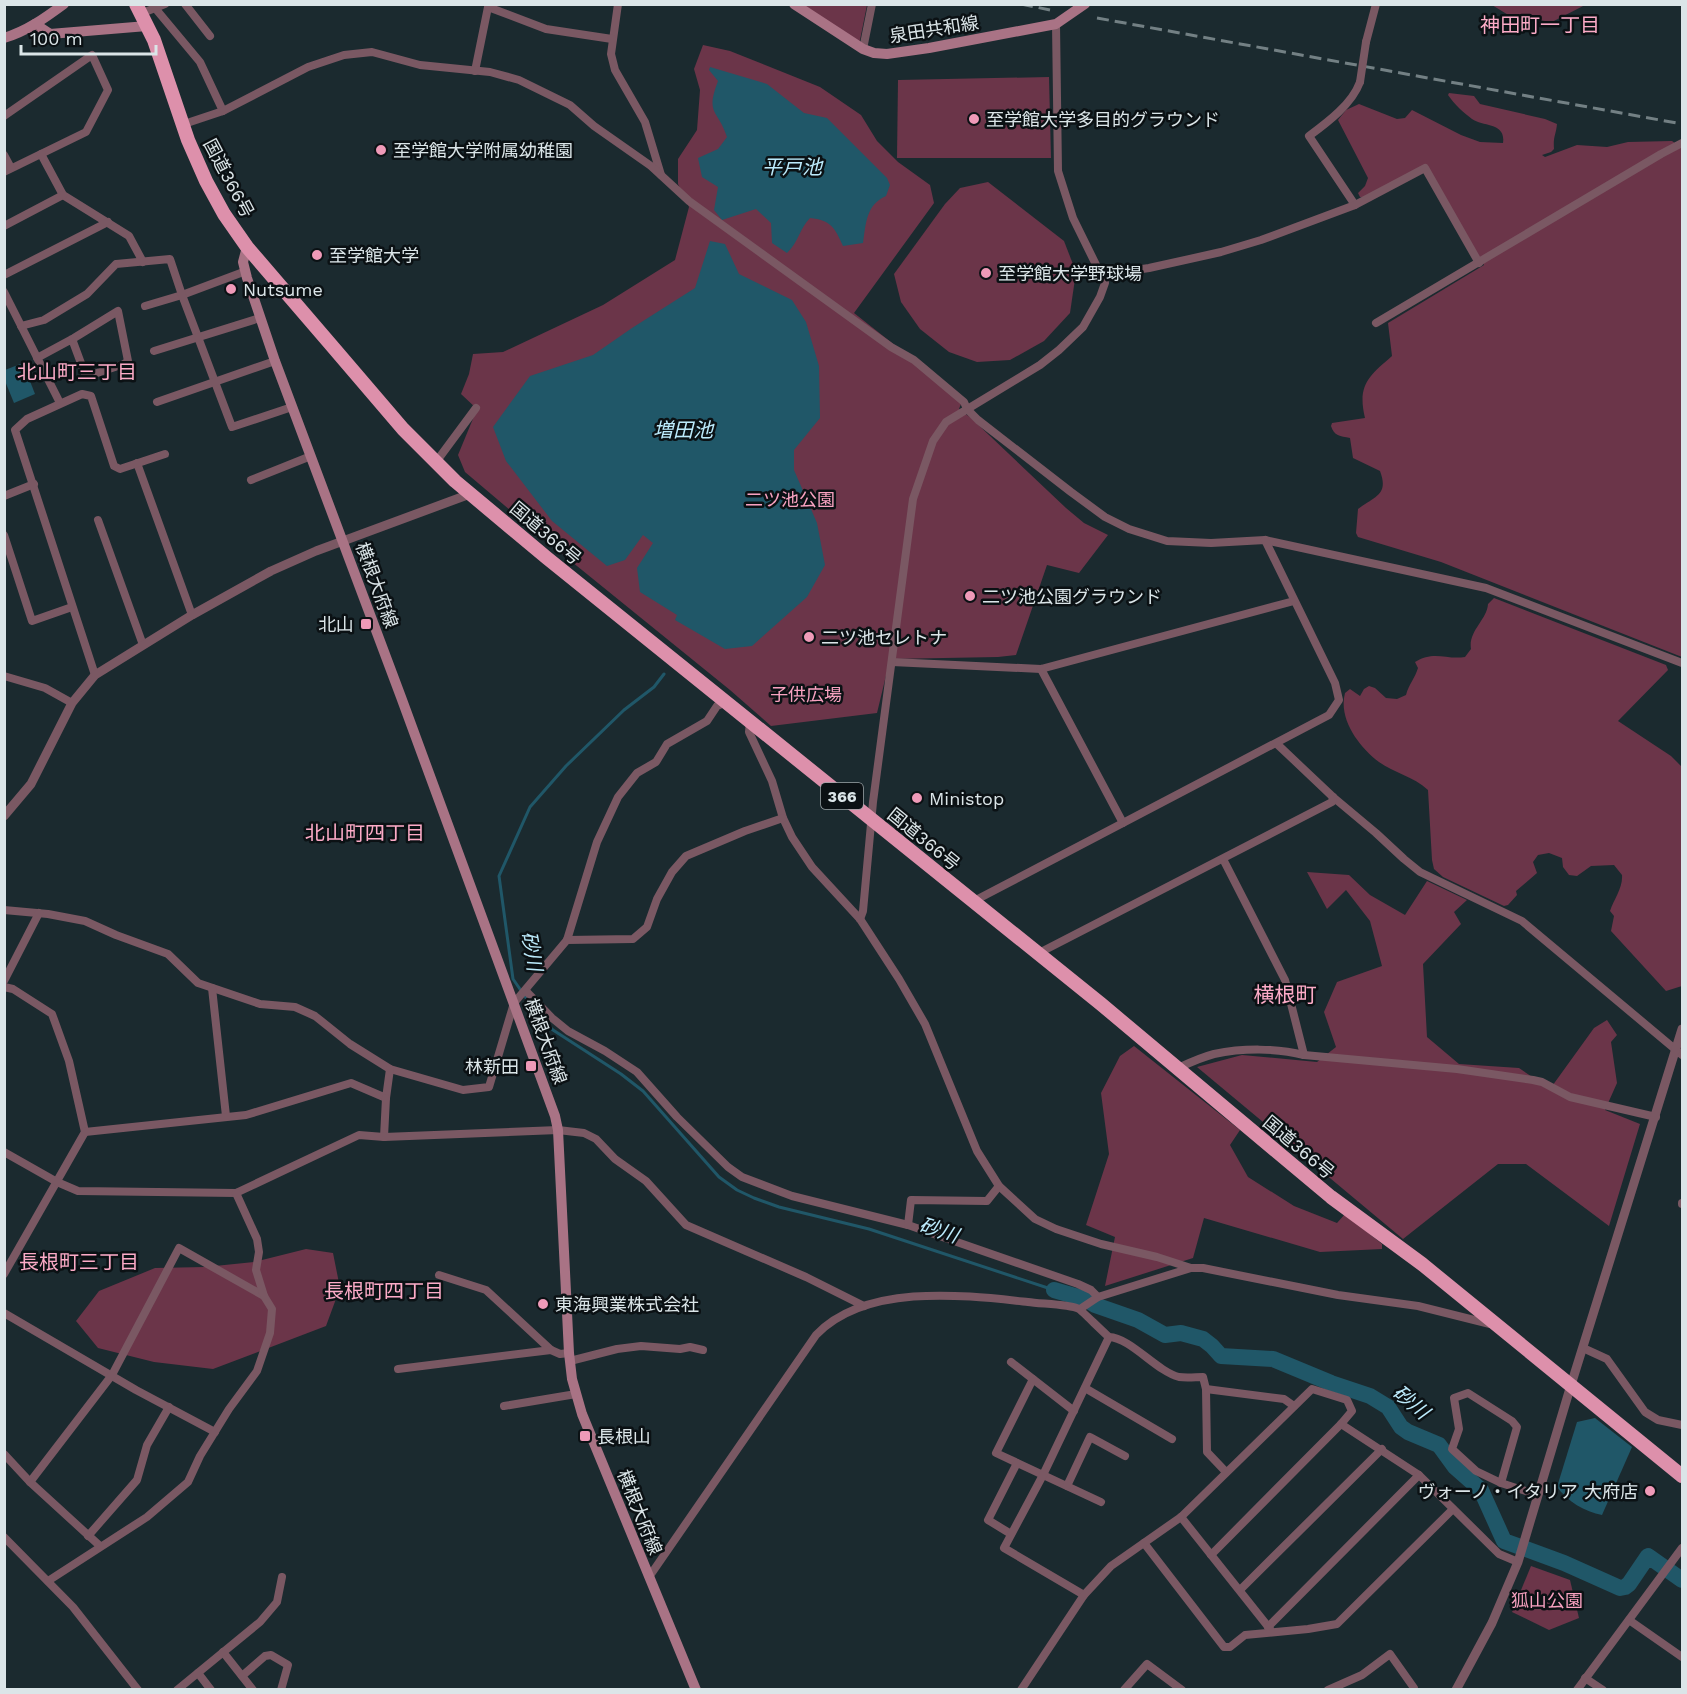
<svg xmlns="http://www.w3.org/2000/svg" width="1687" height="1694" font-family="'Work Sans','Noto Sans JP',sans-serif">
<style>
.green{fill:#6b3549}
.water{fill:#205768}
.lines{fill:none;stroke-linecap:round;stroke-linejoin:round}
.stream{stroke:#205768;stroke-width:3}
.river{stroke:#205768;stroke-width:16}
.minor{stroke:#7a5863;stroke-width:8}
.tertiary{stroke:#7a5863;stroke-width:9}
.secondary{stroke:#a97385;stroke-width:10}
.trunk{stroke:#dd90ab;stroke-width:14}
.rail{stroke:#738084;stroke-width:3;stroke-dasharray:12 6;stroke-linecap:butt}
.minor-bridge{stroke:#7a5863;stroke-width:8}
.poi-dot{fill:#ef9ab8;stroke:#0b1114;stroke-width:2}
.labels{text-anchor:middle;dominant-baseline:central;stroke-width:5;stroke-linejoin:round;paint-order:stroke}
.shield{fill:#0b1114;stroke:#9da5a8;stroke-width:1.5}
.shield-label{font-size:16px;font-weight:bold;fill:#dbe5e8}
.street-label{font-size:18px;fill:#dbe5e8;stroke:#0b1114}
.poi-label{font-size:18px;fill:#dbe5e8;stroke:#0b1114;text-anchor:start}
.park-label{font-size:18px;fill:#f8a2c0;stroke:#0b1114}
.neighbourhood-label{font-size:20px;fill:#fcabc7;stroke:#0b1114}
.water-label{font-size:20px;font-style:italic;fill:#bcebfc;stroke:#0b1114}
.quarter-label{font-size:21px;fill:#fcabc7;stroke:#0b1114}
</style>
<rect width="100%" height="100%" fill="#1b2a2f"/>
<g class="green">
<path d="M797,5H867L859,45Z"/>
<path d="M1492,5H1585L1552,22L1510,16Z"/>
<path d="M703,45L730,51L820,87L861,115L877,141L898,162L930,185L934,203L854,313L963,399L959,409L971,418L1066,508L1084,523L1108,535L1079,573L1047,565L1016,655L998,657L890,659L877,713L771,726L730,690L556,549L465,472L458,455L477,409L461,394L469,374L473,354L503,352L603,305L675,260L689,207L678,184V159L697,130L700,90L694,69Z"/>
<path d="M1049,77L1051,158H897L898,80Z"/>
<path d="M1449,93L1474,96L1480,104L1545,119L1557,124C1556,135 1553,136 1554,149L1551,152L1542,155L1545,157L1577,145L1607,147L1628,142L1672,141L1682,148V657L1441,562L1358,537L1356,533L1358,509C1375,496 1389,495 1380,471L1353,458L1350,438C1340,436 1334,436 1331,426L1332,423L1365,418C1357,385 1369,376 1392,356L1388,323L1484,265L1425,165L1364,197H1360L1358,193L1365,186L1368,178L1338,120L1346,110L1359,104L1397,119L1405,118L1412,110L1461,135L1480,142L1503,143C1506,122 1483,127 1472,119C1464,113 1454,104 1448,95Z"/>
<path d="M988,182L1064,241L1076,272L1070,313L1044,341L1010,360L977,362L949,352L920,329L901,302L894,274L945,204L960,188Z"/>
<path d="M1494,598L1666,665L1668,670L1618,721L1671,756L1682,767V986L1666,991L1611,931L1614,916L1610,911C1614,899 1623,888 1622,875L1614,865L1591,866L1577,876L1569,875L1563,867L1562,858L1549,853L1538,855L1533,862L1537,873L1516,891L1517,895L1508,905L1504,906L1443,877L1434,869L1432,860L1428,790C1413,776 1394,773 1379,762C1359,747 1338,719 1345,693L1350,689L1360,696L1364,689L1369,686L1375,688L1386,698L1397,699L1406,695C1409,684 1415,678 1418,668L1415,662C1434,650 1446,660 1465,657L1471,649C1468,631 1487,620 1488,604Z"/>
<path d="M1307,872L1349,875L1370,895L1405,915L1427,881L1467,900L1454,912L1461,924L1423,964L1427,1037L1459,1064L1519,1068L1550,1089L1594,1028L1607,1020L1617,1035L1611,1042L1617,1083L1605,1110L1640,1124L1609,1226L1526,1164H1498L1403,1239L1197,1067L1242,1055L1317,1062L1336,1047L1324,1012L1337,982L1382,966L1370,921L1346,890L1327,909Z"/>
<path d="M1134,1046L1240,1130L1230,1145L1248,1177L1294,1206L1337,1223L1345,1214L1382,1244V1249L1320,1252L1204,1218L1193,1258L1105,1286L1115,1237L1086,1225L1109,1154L1101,1093L1120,1056Z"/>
<path d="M306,1249L333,1253L340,1288L326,1326L213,1369L154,1362L98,1348L76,1321L99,1291L155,1268L205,1267L254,1262Z"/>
<path d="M1531,1566L1570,1580L1579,1618L1549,1630L1512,1612Z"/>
</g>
<g class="water">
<path d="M710,67L767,84L804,113L827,118L887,178L890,185L886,196C866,205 866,223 863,243L843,246C835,228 831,220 810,218C800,228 798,243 787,253L772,243L771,223L756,209L722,220L714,210L718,187L702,177L698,158L718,149L727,137C718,109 705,115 718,81L709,70Z"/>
<path d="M710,241L725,244L739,274L792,300L806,322L819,366L820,418L794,450V470L817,523L825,565L807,597L752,646L725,649L675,620L677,615L640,592L637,568L653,543L643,535L625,560L607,566L552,521L506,461L493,427L530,376L593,355L632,328L695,288Z"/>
<path d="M23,363L35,394L14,403L5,381V370Z"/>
<path d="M1595,1418L1632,1447L1602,1515C1585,1512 1567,1501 1557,1487L1577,1422Z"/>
</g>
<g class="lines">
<path class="stream" d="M664,674L654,687L624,710L566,766L530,807L499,876L513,979L542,1021L553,1030L621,1074L643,1091L719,1177L737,1190L754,1198L779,1207L869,1229L1054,1290"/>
<path class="river" d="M1054,1290L1085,1299L1095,1305L1138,1320L1165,1335L1181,1333L1203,1339L1212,1346L1221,1356L1273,1359L1331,1383L1370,1396L1388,1407L1401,1427L1408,1432L1439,1445L1455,1467L1481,1490L1504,1541L1564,1563L1620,1588L1625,1587L1629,1584L1648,1556L1682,1580"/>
<g class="minor">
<path d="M185,4L210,36"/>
<path d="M618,4L611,54L615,70L645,122L661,175"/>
<path d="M155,8L200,62L223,111"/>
<path d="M140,14L165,4"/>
<path d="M1366,42L1376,4"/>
<path d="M863,49L872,4"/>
<path d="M475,71L488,7L546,29L612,39"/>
<path d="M4,116L92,55L108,90L86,132L4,172"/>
<path d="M184,124L223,111L308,67L344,55L372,52L420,65L490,72L519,80L570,105L594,126L651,166L689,201L891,347L914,360L964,402L967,409L978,420L1071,492L1105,517L1129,529L1167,541L1211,543L1265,540L1486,588L1682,663"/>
<path d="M41,154L63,195L129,236L143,262"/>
<path d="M4,155L11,168"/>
<path d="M1355,205L1309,136C1328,122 1352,104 1360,82"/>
<path d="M4,226L63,195"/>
<path d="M4,275L108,222"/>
<path d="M1101,275L1149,268L1221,252L1261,240L1355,205L1425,168L1479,263"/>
<path d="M4,292L60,403"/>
<path d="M145,306L182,295L246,271"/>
<path d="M1376,323L1661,154L1682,143"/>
<path d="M21,326L44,320L87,294L116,264L170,259L182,295L232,427L292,407"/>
<path d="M154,351L260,318"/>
<path d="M37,358L74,338L118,311L128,361L124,364L88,376L85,374L72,339"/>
<path d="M157,402L275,361"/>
<path d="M436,462L476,408"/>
<path d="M137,463L192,615"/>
<path d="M251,480L311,456"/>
<path d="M4,496L34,484"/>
<path d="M98,520L143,645"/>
<path d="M4,535L32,621L72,607"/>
<path d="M892,662L1041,669L1294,601"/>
<path d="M1041,669L1123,823"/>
<path d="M95,675L15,430L27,419L82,394L91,396L114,466L120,469L165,454"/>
<path d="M4,676L45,688L72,703"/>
<path d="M750,722L749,732L772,781L783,818L792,837L812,867L860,919L899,979L925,1024L977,1151L999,1186L1035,1219L1056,1229L1101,1244L1157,1257L1191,1268H1203L1338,1295L1418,1306L1490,1324"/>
<path d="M1277,744L1333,797L1376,833L1404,859L1420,872L1522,921L1682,1055"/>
<path d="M1223,859L1285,980L1304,1055"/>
<path d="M972,902L1329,715L1339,700L1335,683L1265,540"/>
<path d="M4,910L48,914L85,921L116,935L168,954L198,983L260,1004L295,1007L315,1016L350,1044L390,1069L463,1090L489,1087L514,1003L567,940L597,842L618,797L637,773L656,762L667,744L707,721L717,706L726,702"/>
<path d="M860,919L863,911L873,802L913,499L933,441L946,422L1040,365L1059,350L1083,327L1100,297L1105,283L1073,218L1058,171L1056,24"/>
<path d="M567,940L633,939L647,927L657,899L672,872L686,856L745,831L783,818"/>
<path d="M1037,954L1332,802L1333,797"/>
<path d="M4,981L39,913"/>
<path d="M4,987L13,989L52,1014L69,1061L85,1132L4,1274"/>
<path d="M212,988L226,1116"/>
<path d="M526,991L552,1018L568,1031L605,1051L637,1072L677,1117L728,1167L742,1177L792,1196L908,1225L1078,1284L1091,1290L1098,1297"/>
<path d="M1178,1068C1189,1063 1202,1057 1214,1054C1243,1048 1276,1048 1304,1055L1457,1069L1533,1080L1542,1082L1570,1097L1656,1117"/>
<path d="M85,1132L246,1115L351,1083L386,1098L390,1069"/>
<path d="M384,1137L386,1098"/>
<path d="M4,1152L57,1182L78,1191L236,1193L359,1135L384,1137L558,1130L584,1133L596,1139L615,1159L646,1181L686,1225L806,1277L864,1306"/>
<path d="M1682,1203V1204"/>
<path d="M908,1225L911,1200L987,1201L999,1186"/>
<path d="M439,1275L486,1290L551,1350L560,1354L569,1353"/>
<path d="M1080,1309L1098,1297L1191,1268"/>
<path d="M4,1313L136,1390L215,1432"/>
<path d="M1583,1348L1607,1359L1645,1412L1658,1420L1682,1425"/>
<path d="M570,1361L617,1349L641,1346L680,1349L690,1347L703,1350"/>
<path d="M1011,1362L1074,1411"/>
<path d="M398,1369L551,1350"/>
<path d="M1033,1379L996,1453L1101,1502"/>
<path d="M1085,1388L1172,1439"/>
<path d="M1206,1389L1284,1399L1294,1406"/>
<path d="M1468,1393L1512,1421L1517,1427L1501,1483L1476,1471L1452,1449L1459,1429L1454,1398Z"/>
<path d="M504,1406L576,1394"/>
<path d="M1341,1424L1419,1475L1499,1554L1518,1562"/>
<path d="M4,1454L30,1482L100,1546"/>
<path d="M30,1482L112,1375L179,1248L264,1296"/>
<path d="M1501,1483L1538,1495"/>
<path d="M1067,1486L1090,1437L1125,1456"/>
<path d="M1181,1517L1270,1629"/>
<path d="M1011,1534L988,1520L1017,1463"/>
<path d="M88,1536L137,1480L147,1445L169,1407"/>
<path d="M4,1537L73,1607L138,1690"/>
<path d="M1144,1543L1224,1647H1230L1245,1635L1308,1629L1337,1624L1453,1509"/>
<path d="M649,1577L816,1335C866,1283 963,1295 1028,1302C1040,1304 1069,1304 1079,1309C1081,1310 1104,1333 1109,1337C1131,1338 1156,1371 1179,1377C1187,1378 1196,1377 1203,1377L1206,1389L1207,1452L1226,1472"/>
<path d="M48,1581L147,1517L188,1482L200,1456L229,1409L257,1371L270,1333L272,1309L264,1296L256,1270L259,1252L257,1239L236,1193"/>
<path d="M1240,1590L1382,1449"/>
<path d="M1084,1595L1004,1548L1043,1475L1109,1337"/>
<path d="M1629,1620L1682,1657"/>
<path d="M1268,1627L1419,1475"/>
<path d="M223,1652L253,1690"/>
<path d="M198,1673L211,1690"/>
<path d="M242,1676L265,1656L271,1655L288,1665L281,1690"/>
<path d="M1585,1678L1603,1690"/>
<path d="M177,1690L260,1622L277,1602L282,1577"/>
<path d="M1021,1690L1084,1595L1111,1566L1181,1517L1312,1389L1347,1400L1352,1411L1341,1424L1211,1555"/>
<path d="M1124,1690L1147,1664L1182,1690"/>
<path d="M1328,1690L1362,1675L1390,1654L1414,1688V1690"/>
<path d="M1577,1690L1682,1548"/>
</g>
<g class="tertiary">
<path d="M4,816L31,784L72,703L95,675L192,615L271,571L316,551L470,494"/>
<path d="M1456,1690L1492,1623L1518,1562L1571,1385L1682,1029"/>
</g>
<g class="secondary">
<path d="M794,4L863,49L874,53L887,54L929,48L1056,24L1085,4"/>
<path d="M35,24L50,34L147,26"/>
<path d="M4,38C27,31 45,18 64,4"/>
<path d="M247,247L243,262L247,278L275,361L401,697L555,1116L558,1130L569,1353L572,1379L582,1414L696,1690"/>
</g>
<path class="trunk" d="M136,4L154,40L188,140L206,181L224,214L247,247L332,346L403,429L455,481L547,558L1101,1004L1331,1197L1422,1264L1682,1476"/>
<g class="rail">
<path d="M1021,4L1050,10"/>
<path d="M1097,18L1682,124"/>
</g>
<path class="minor-bridge" d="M1360,82L1366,42"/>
</g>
<g class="poi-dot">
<circle cx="974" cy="119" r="6"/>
<circle cx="381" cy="150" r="6"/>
<circle cx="317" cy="255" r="6"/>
<circle cx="986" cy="273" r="6"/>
<circle cx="231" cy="289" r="6"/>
<circle cx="970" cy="596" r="6"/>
<rect x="360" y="618" width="12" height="12" rx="3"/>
<circle cx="809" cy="637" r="6"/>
<circle cx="917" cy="798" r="6"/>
<rect x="525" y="1060" width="12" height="12" rx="3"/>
<circle cx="543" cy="1304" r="6"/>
<rect x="579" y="1430" width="12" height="12" rx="3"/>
<circle cx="1650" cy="1491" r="6"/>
</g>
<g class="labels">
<rect class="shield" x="821" y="783" width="42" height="26" rx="4.5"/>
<g class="shield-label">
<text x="842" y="796">366</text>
</g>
<g class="street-label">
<text transform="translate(934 29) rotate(-9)">泉田共和線</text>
<text transform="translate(229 178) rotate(62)">国道366号</text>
<text transform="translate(546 533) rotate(40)">国道366号</text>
<text transform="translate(377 585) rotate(70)">横根大府線</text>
<text transform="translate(924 839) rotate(39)">国道366号</text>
<text transform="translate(546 1041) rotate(70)">横根大府線</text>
<text transform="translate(1299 1147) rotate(40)">国道366号</text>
<text transform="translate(640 1512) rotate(68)">横根大府線</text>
</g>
<g class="poi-label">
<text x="986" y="119">至学館大学多目的グラウンド</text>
<text x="393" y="150">至学館大学附属幼稚園</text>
<text x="329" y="255">至学館大学</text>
<text x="998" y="273">至学館大学野球場</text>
<text x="243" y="289">Nutsume</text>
<text x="982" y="596">二ツ池公園グラウンド</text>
<text x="354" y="624" text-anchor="end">北山</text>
<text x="821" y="637">二ツ池セレトナ</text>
<text x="929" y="798">Ministop</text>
<text x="519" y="1066" text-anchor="end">林新田</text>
<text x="555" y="1304">東海興業株式会社</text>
<text x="597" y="1436">長根山</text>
<text x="1638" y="1491" text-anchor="end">ヴォーノ・イタリア 大府店</text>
</g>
<g class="park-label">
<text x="790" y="499">二ツ池公園</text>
<text x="806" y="694">子供広場</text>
<text x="1547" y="1600">狐山公園</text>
</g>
<g class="neighbourhood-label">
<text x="1540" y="25">神田町一丁目</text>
<text x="77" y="372">北山町三丁目</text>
<text x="365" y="833">北山町四丁目</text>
<text x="79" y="1262">長根町三丁目</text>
<text x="384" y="1291">長根町四丁目</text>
</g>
<g class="water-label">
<text x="792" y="167">平戸池</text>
<text x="683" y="430">増田池</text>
<text transform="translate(532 951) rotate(80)">砂川</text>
<text transform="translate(939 1230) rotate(18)">砂川</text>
<text transform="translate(1411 1402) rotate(40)">砂川</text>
</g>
<g class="quarter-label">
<text x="1285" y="994">横根町</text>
</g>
</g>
<rect width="1687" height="1694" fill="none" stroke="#dbe5e8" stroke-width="12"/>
<path d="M21 45v9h135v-9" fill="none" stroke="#dbe5e8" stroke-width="3"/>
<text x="30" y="45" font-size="18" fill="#dbe5e8" stroke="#0b1114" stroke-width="4.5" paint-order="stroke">100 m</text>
</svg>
